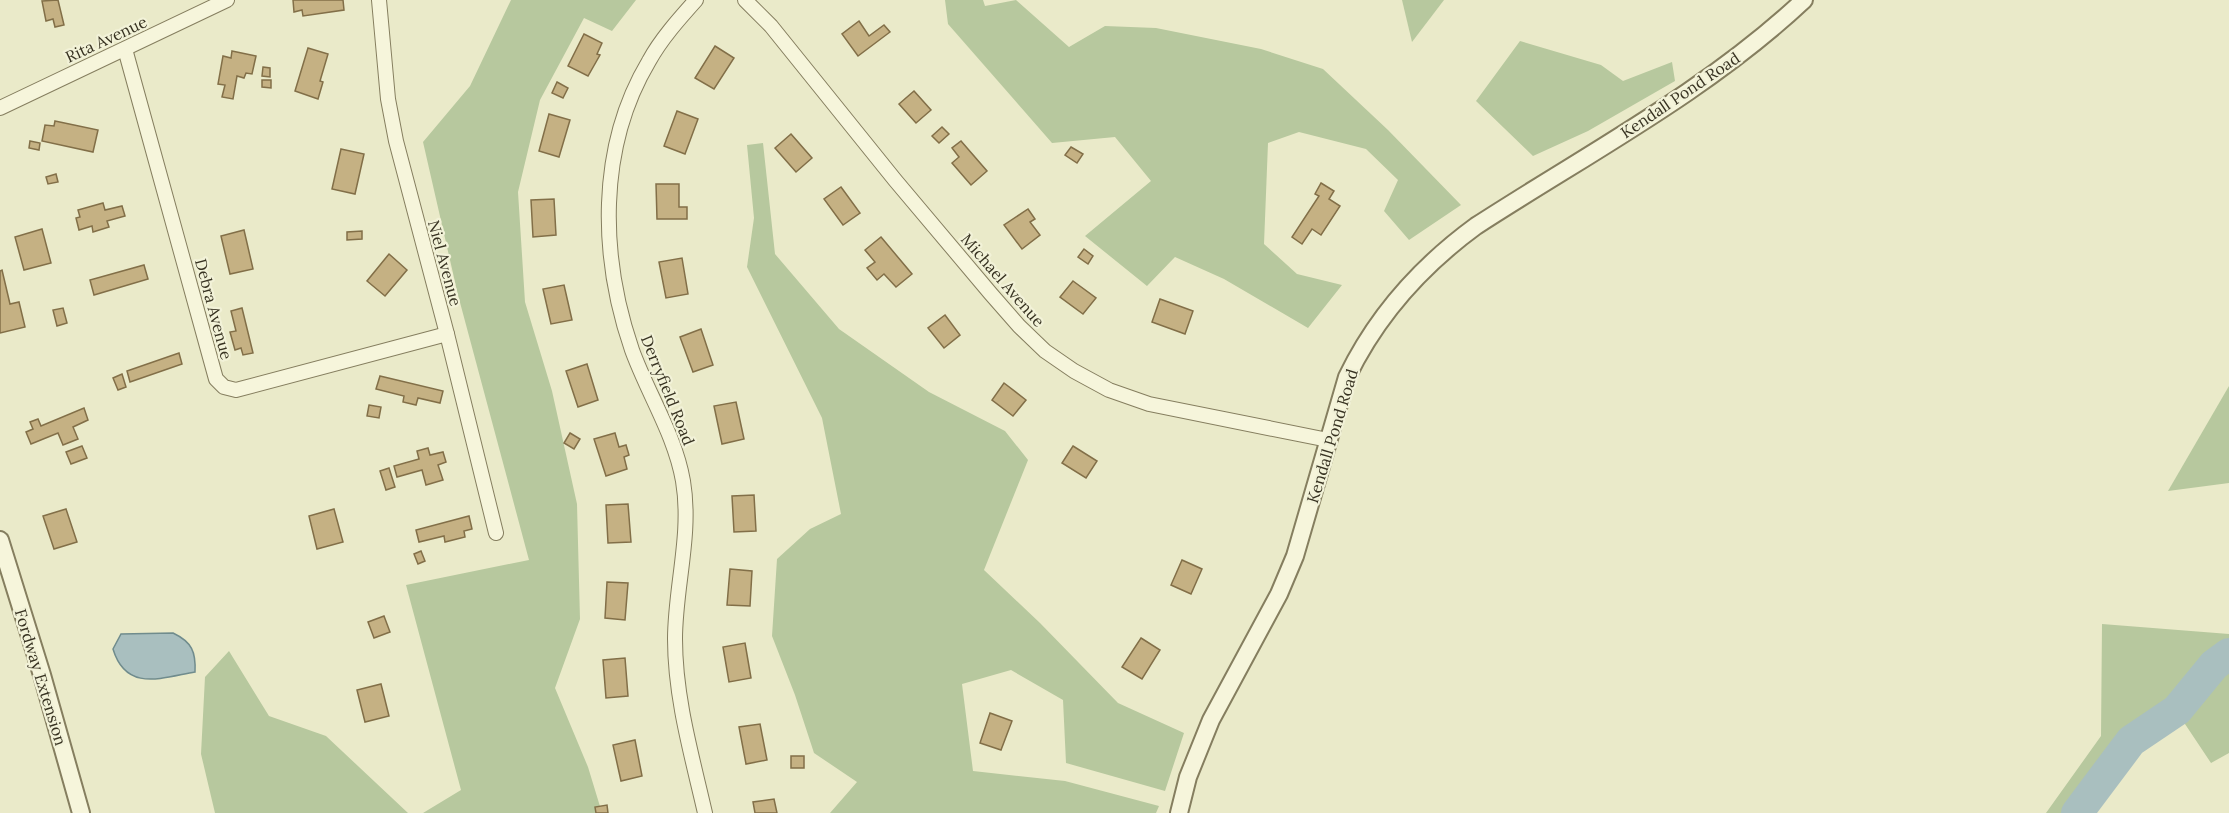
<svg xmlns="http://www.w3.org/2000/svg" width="2229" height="813" font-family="Lora,serif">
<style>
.green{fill:#b7c89e}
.water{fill:#a9bfbf;stroke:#708c8d;stroke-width:1.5}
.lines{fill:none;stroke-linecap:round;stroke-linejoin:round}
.river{stroke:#a9bfbf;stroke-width:32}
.building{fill:#c5b183;stroke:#826f48;stroke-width:1.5}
.minor-casing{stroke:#857e5f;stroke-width:16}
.tertiary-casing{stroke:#857e5f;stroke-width:20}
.minor{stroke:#f6f5db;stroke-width:14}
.tertiary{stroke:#f6f5db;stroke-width:16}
.labels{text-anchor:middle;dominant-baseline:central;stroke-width:4.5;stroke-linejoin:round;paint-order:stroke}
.street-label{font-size:16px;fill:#373221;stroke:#f2f2d8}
</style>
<rect width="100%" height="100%" fill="#eaeac9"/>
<g class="green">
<path d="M511,0H636L612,31L584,18L540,100L518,192L525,302L552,391L577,504L580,619L555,688L588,767L602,813H423L461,790L406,585L529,560L458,295L423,142L470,86Z"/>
<path d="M945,0H983L985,6L1016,0L1069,47L1105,26L1156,28L1261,49L1323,69L1388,130L1461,205L1409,240L1384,211L1398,180L1366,149L1299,132L1268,143L1264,244L1297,274L1342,285L1308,328L1224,279L1175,257L1147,286L1085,236L1151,181L1115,137L1052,143L948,24Z"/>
<path d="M1402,0H1444L1412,42Z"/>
<path d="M1520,41L1601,65L1623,81L1672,62L1675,81L1588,131L1533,156L1476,101Z"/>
<path d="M763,143L775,254L839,329L929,392L1005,431L1028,460L984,570L1040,623L1118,703L1184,733L1165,791L1066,763L1063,700L1011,670L962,684L973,771L1065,781L1159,806L1156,813H830L857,782L814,753L795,695L772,636L777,559L810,529L841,514L822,418L747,267L754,218L747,145Z"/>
<path d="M2229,386V483L2168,491Z"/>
<path d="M2102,624L2229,634V753L2211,763L2169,700L2126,735L2071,813H2046L2101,736Z"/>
<path d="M229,651L269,716L326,736L408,813H215L201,754L205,677Z"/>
</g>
<path class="water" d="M173,633C192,642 196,652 195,672C161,678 126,692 113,649L121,634Z"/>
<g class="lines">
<path class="river" d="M2077,813L2131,741L2177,710L2214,665L2229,654"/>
</g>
<g class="building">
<path d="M58,0L64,25L55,27L53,19L46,21L42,1Z"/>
<path d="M293,0H343L344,10L303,16L302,10L294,12Z"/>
<path d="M859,21L869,36L884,25L890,32L858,56L842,34Z"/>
<path d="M584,34L602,43L597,54L600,55L588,76L568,66Z"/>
<path d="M715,46L734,58L714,89L695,78Z"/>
<path d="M308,48L328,54L320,81L323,82L318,99L295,91Z"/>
<path d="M232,51L256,56L252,74L246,73L244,78L237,76L233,99L222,97L225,85L218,84L223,56L231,58Z"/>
<path d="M263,67L270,68V77L262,76Z"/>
<path d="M262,80H271V88L262,87Z"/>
<path d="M557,82L568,88L563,98L552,93Z"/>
<path d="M914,91L931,110L916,123L899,104Z"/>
<path d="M677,111L698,119L685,154L664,146Z"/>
<path d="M549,114L570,120L559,157L539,151Z"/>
<path d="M55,121L98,130L93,152L42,141L45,125L54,126Z"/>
<path d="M942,127L949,134L939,143L932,136Z"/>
<path d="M791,134L812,158L796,172L775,148Z"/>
<path d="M30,141L40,143L39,150L29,148Z"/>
<path d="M961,141L987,171L971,185L952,163L959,157L952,148Z"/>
<path d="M1071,147L1083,154L1077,163L1065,155Z"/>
<path d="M341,149L364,154L355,194L332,189Z"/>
<path d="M56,174L58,182L48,184L46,177Z"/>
<path d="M1321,183L1334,191L1329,199L1340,206L1321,235L1312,229L1302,244L1292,237L1319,196L1315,194Z"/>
<path d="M656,184H679V207H687V219H657Z"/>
<path d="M841,187L860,213L843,225L824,199Z"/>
<path d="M554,199L556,235L533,237L531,200Z"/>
<path d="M103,203L105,210L122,206L125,216L107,221L109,227L93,232L92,226L79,230L76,218L80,217L78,210Z"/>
<path d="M1028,209L1035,219L1030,222L1040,235L1022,249L1004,225Z"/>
<path d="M42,229L51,263L24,270L15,237Z"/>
<path d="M244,230L253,269L230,274L221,236Z"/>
<path d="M362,231V239L347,240V232Z"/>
<path d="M881,237L912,274L896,287L884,274L877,280L867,268L875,262L865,250Z"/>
<path d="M1084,249L1093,256L1088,264L1078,257Z"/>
<path d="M389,254L407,270L385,296L367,281Z"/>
<path d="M682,258L688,294L666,298L659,262Z"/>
<path d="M144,265L148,279L94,295L90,280Z"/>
<path d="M2,270L10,304L19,302L25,327L0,333V271Z"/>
<path d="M1073,281L1096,298L1083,314L1060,297Z"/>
<path d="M564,285L572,320L551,324L543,289Z"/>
<path d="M1160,299L1193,311L1185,334L1152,322Z"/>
<path d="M63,308L67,323L57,326L53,310Z"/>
<path d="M242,308L253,353L243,355L241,348L235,350L230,332L236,331L231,311Z"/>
<path d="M945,315L960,335L944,348L928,328Z"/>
<path d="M701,329L713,365L693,372L680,337Z"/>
<path d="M179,353L182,364L130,382L127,371Z"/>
<path d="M587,364L598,400L578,407L566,371Z"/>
<path d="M122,374L126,387L118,390L113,378Z"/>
<path d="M380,376L443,391L440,403L418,398L416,405L403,402L404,396L376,389Z"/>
<path d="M1004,383L1026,400L1013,416L992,400Z"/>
<path d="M736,402L744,439L722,444L714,406Z"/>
<path d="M369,405L381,407L379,418L367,416Z"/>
<path d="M84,408L88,420L73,427L78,439L63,445L58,433L31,444L26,432L33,429L30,422L38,419L41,426Z"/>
<path d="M570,433L580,439L574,449L564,443Z"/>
<path d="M615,433L619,447L626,445L629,455L624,457L627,469L606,476L594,439Z"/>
<path d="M82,446L87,458L71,464L66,452Z"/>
<path d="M1073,446L1097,461L1086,478L1062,463Z"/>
<path d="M428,448L430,455L443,452L446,462L438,465L443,480L426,485L422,470L397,477L394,466L419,459L417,451Z"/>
<path d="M389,468L395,487L386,490L380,471Z"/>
<path d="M754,495L756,531L734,532L732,496Z"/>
<path d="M628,504L631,542L608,543L606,505Z"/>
<path d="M66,509L77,542L54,549L43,516Z"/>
<path d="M334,509L343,542L317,549L309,516Z"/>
<path d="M469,516L472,529L464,531L465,537L445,542L444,536L419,542L416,530Z"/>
<path d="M421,551L425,561L418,564L414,554Z"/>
<path d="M1182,560L1202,569L1191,594L1171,585Z"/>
<path d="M730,569L752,571L750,606L727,605Z"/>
<path d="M607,582L628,583L625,620L605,618Z"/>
<path d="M384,616L390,632L374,638L368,622Z"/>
<path d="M1141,638L1160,650L1142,679L1122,667Z"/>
<path d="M745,643L751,678L729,682L723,647Z"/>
<path d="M625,658L628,696L606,698L603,660Z"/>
<path d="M381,684L389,716L365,722L357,690Z"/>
<path d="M990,713L1012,721L1001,750L980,743Z"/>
<path d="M760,724L767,760L746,764L739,727Z"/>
<path d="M635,740L642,776L621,781L613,745Z"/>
<rect x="791" y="756" width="13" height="12"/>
<path d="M774,799L777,813H755L753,802Z"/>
<path d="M607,805L608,813H596L595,807Z"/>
</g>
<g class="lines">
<g class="minor-casing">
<g id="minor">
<path d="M379,0L388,99L396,141L447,334L496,533"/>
<path d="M696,0C679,19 661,39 649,61C597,148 600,257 632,350C648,394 675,435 683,481C692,534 675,587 675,639C675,698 692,756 705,813"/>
<path d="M745,0L771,26L895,180L991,294L1019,326L1045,351L1074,371L1109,390L1149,404L1328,440"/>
<path d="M125,49L216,379L224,387L236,390L447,334"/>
<path d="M0,108L227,0"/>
</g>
</g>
<g class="tertiary-casing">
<g id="tertiary">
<path d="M0,540L42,675L81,813"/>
<path d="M1179,813L1188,777L1211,720L1279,594L1295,556L1347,377C1377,315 1420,267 1476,226C1587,154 1707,91 1804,0"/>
</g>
</g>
<use href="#minor" class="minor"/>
<use href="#tertiary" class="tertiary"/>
</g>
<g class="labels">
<g class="street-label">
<text transform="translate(106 39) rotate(-25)">Rita Avenue</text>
<text transform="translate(1680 95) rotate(-34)">Kendall Pond Road</text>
<text transform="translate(445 263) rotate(75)">Niel Avenue</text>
<text transform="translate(1003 280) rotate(49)">Michael Avenue</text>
<text transform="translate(214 309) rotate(75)">Debra Avenue</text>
<text transform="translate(668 390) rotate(68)">Derryfield Road</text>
<text transform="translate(1332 436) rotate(-73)">Kendall Pond Road</text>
<text transform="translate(41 677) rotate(73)">Fordway Extension</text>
</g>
</g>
</svg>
